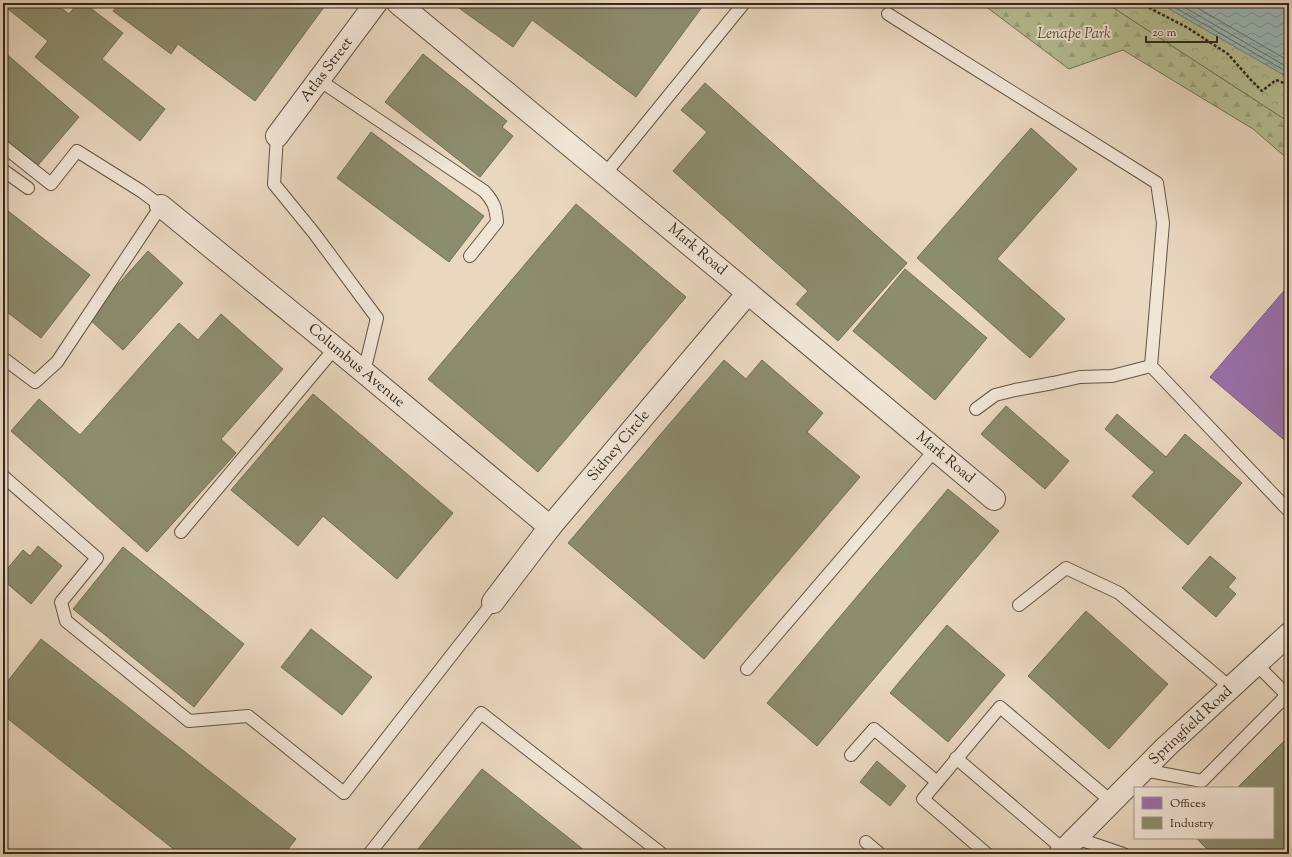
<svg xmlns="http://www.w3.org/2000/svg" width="1292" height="857" font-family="'Sorts Mill Goudy',serif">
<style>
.forest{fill:url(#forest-firs);stroke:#747358}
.park{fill:url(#park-crowns);stroke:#747358}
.water{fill:url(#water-waves);stroke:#707e7a}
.offices{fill:#9970ab;stroke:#7a5a80}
.industry{fill:#8c8c6e;stroke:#716e55}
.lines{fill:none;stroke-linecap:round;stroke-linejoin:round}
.shore{stroke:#66706a;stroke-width:1}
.lane-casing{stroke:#605445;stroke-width:14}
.street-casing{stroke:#605445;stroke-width:24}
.path{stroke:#33281c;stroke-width:2.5;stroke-dasharray:3 2;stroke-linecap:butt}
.lane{stroke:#f1e5d5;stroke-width:12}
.street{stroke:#f1e5d5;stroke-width:22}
.labels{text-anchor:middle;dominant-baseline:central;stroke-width:4;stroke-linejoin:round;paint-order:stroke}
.park-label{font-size:15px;font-style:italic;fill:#544e3a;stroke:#f1e5d5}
.street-label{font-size:15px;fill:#33281c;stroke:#f1e5d5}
</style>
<defs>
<pattern id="forest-firs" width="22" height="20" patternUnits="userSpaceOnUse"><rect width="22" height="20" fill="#b5be93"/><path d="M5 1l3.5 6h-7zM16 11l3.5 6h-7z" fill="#9ca37e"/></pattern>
<pattern id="park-crowns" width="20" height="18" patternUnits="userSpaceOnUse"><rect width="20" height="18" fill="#b5be93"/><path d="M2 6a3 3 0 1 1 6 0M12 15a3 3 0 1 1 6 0" fill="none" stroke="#9ca37e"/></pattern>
<pattern id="water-waves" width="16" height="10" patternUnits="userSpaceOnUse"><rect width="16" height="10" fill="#99b8b8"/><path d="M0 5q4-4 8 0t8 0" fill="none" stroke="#7d9695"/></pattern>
</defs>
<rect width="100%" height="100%" fill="#e9d7bf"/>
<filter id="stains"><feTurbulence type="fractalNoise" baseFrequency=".005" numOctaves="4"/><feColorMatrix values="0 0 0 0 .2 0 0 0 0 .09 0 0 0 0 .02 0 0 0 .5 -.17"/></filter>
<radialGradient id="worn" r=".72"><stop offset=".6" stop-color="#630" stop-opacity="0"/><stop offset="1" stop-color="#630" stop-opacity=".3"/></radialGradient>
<path class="forest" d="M981,3H1106L1289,122V160L1253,129L1123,50L1069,69Z"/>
<path class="park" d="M1106,3H1289V122Z"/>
<path class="water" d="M1159,3H1289V78Z"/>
<path class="offices" d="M1289,285V444L1210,377Z"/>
<g class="industry">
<path d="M3,3H55L69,14L78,3H84L123,33L102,59L165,109L140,141L35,57L48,41L3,5Z"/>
<path d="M119,3H327L255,101L178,44L171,54L113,11Z"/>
<path d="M452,3H705L636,97L532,20L513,47Z"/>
<path d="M3,51L79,117L34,170L3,143Z"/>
<path d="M423,54L507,121L502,127L513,136L480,177L385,102Z"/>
<path d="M705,83L907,263L838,341L796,304L808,291L673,171L707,132L681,110Z"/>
<path d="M1031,128L1077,169L997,259L1065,319L1030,358L917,258Z"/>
<path d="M371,132L484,216L449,262L337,178Z"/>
<path d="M576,204L686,297L538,472L428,379Z"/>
<path d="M3,207L90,275L41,338L3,309Z"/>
<path d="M148,251L183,283L123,350L88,318Z"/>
<path d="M905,269L987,338L935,400L853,331Z"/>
<path d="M221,314L283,369L221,439L236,453L147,552L11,431L39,399L80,435L179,323L198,340Z"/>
<path d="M724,360L746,379L762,360L823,413L807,432L860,477L704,659L568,543Z"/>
<path d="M313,394L453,513L397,579L323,516L298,546L231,490Z"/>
<path d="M1006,406L1069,461L1045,489L981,434Z"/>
<path d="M1117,414L1166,457L1185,434L1242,483L1188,545L1132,496L1154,472L1105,429Z"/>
<path d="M948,489L999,531L817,746L767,703Z"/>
<path d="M38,546L62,566L31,604L3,580V574L23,550L30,556Z"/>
<path d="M123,547L244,644L194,707L73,609Z"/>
<path d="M1210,556L1236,578L1228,587L1236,594L1216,617L1182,588Z"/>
<path d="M1086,611L1168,684L1109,749L1028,676Z"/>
<path d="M947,625L1005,675L948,742L890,693Z"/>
<path d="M311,629L372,677L342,715L281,667Z"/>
<path d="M41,639L296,839L284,854H180L3,715V687Z"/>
<path d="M1289,736V854H1212L1196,838H1273V788H1237Z"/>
<path d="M877,761L906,786L890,806L860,782Z"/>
<path d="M482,769L589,854H414Z"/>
</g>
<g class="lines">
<g class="shore">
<path d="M1167,3L1289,73"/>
<path d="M1177,3L1289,68"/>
<path d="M1189,3L1289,61"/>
</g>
<g class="lane-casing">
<g id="lane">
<path d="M888,14L1157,183L1163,223L1151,366L1289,511"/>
<path d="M319,80L484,191C494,202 496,208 497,222L470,256"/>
<path d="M277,136L274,184L314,233L377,318L364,372"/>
<path d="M3,146L51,184L77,151L141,191L161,206L57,362L35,382L3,358"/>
<path d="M3,170L28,188"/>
<path d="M605,174L744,3"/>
<path d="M976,409L995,395L1015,390L1053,383L1080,377L1112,376L1151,366"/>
<path d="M3,476L97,558L61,602L66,621L189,721L248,716L344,793L493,602"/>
<path d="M181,532L335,348"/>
<path d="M1019,605L1066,568L1119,593L1231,688"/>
<path d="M1257,665L1289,697"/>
<path d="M747,669L935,450"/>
<path d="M851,755L874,729L937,782"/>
<path d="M956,758L1064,850"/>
<path d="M1144,770L1202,781L1289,693"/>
<path d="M1076,838L1123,854"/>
<path d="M866,842L880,854"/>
<path d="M369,854L481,713L662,854"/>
<path d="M987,854L923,799L1000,707L1112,802"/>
</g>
</g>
<g class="street-casing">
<g id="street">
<path d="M398,3L748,293L994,499"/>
<path d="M277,136L376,3"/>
<path d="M161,206L335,348L550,527"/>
<path d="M493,602L550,527L748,293"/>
<path d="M1060,854L1166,747L1289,634"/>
</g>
</g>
<path class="path" d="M1140,3L1188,28L1228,54L1250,79L1262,91L1276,80L1289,85"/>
<use href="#lane" class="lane"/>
<use href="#street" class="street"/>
</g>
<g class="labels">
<g class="park-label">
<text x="1074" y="34">Lenape Park</text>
</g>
<g class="street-label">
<text transform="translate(327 70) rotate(-53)">Atlas Street</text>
<text transform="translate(697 250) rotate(40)">Mark Road</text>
<text transform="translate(356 366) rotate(40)">Columbus Avenue</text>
<text transform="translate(619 446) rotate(-50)">Sidney Circle</text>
<text transform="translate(945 458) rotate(40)">Mark Road</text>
<text transform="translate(1191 726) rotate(-43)">Springfield Road</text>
</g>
</g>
<rect width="1292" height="857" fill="none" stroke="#e9d7bf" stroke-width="16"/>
<rect x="4" y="4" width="1284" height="849" fill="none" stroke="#33281c" stroke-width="2"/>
<rect x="8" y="8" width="1276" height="841" fill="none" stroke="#33281c"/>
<rect x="1134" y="787" width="140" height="52" fill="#f1e5d5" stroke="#a5998b"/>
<rect x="1142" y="797" width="20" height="12" fill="#9970ab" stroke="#a5998b"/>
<text x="1170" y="807" font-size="12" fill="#33281c">Offices</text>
<rect x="1142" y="817" width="20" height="12" fill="#8c8c6e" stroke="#a5998b"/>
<text x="1170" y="827" font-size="12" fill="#33281c">Industry</text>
<path d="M1146 36v6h71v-6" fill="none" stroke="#33281c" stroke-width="2"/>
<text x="1152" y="36" font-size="12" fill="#33281c" stroke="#f1e5d5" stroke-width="3" paint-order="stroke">20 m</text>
<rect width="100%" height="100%" filter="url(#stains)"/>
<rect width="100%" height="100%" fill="url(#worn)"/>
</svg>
